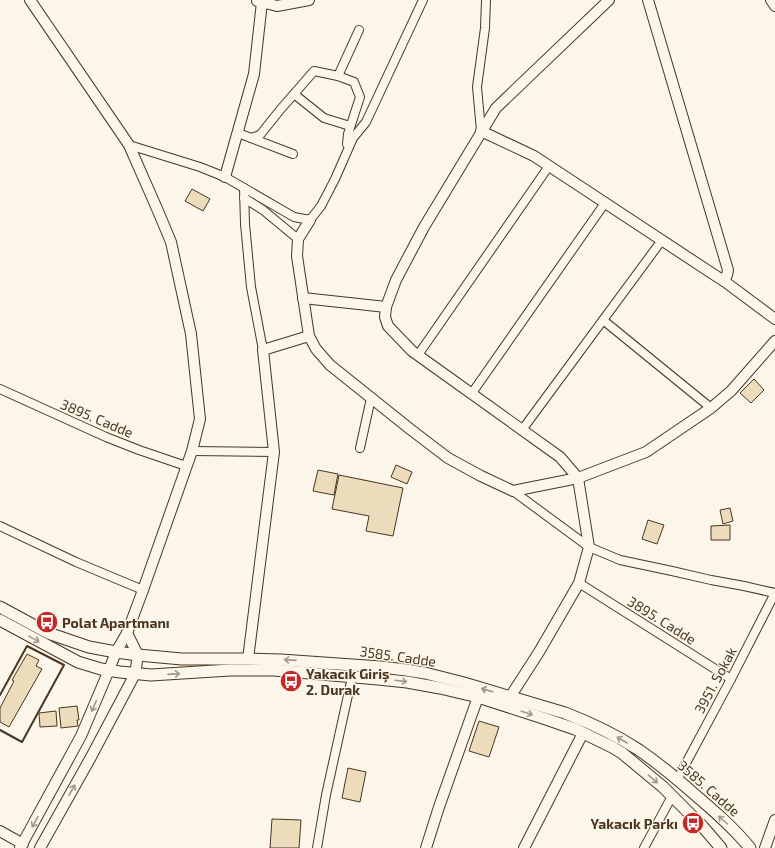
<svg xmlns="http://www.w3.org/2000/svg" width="775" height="848" font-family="'Exo 2',sans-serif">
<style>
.building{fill:#ecdcbc;stroke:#4a3520}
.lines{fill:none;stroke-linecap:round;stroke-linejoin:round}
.minor-casing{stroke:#4a3520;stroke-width:10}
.tertiary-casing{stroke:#4a3520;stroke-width:12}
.secondary-casing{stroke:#4a3520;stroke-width:13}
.minor{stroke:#fbf6e9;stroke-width:8}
.tertiary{stroke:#fbf6e9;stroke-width:10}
.secondary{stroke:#fbf6e9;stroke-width:11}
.wall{stroke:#4a3520;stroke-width:2}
.oneway{stroke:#a29684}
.labels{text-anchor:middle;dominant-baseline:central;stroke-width:3;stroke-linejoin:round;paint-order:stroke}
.street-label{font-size:14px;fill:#4a3520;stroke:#fbf6e9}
.poi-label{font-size:14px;font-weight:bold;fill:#4a3520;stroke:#fbf6e9;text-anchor:start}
</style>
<rect width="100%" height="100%" fill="#fbf6e9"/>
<g class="building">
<path d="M192,189L210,199L203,211L185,201Z"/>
<path d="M754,379L764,390L751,403L740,393Z"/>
<path d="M396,465L412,472L407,484L391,477Z"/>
<path d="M318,470L338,474L334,495L313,491Z"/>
<path d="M339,475L403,488L393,536L366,531L369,516L332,509Z"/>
<path d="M730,508L733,521L723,524L720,510Z"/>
<path d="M648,520L664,525L657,544L642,539Z"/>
<path d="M730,525V540H711V526Z"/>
<path d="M27,654L39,660L36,666L42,669L9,727L0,722V708L14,681L12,680Z"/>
<path d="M77,706L79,720H77L78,726L61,728L59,708Z"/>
<path d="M56,711L57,726L40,727L39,713Z"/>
<path d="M479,721L499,727L489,757L469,751Z"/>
<path d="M348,768L366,772L360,802L342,798Z"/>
<path d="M272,819L301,820L299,848H270Z"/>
</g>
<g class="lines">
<g class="minor-casing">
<g id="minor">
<path d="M338,76L359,30"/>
<path d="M294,94L324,118L350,126"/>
<path d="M481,131L477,87L485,28L486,0"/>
<path d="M238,133L293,154"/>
<path d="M251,138L260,135L280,110L314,71L338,76L354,82L360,97L348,134L347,144"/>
<path d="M129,145L200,167L225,177L294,217L310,220L321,206L335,179L353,138L366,122L423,0"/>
<path d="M244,188L245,224L251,287L263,350"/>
<path d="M244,198L263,210L298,239"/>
<path d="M603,320L711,408"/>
<path d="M418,355L549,166"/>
<path d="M0,389L106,437L139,450L186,466"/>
<path d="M472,393L605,203"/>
<path d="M522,430L662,240"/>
<path d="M360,448L371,398"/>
<path d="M192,451L274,452"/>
<path d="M513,491L589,547L620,560L672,571L711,580L744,586L775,593"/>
<path d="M0,526L76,562L143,590"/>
<path d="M579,583L731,679"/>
<path d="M677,780L731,679L775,593"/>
<path d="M317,848L326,795L352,677"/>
<path d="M644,848L672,796"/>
</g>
</g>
<g class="tertiary-casing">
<g id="tertiary">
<path d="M648,0L728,270L727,275L724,281"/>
<path d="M771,0L775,6"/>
<path d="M257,1L277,6L309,0"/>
<path d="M481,131L534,156L713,274L724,281L775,319"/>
<path d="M225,177L254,74L262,2"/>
<path d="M310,220L298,239L297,256L309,336L316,349L330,365L410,429L448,458L481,476L513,491L578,478L646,452L711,408L731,391L775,341"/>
<path d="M303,298L386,307"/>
<path d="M248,659L274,452L263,350L309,336"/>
<path d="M510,697L539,652L579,583L589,547L578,478L560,457L412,351L388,326L385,317L386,307L396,280L424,227L496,108L609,0"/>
<path d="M0,831L23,844"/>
<path d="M20,848L81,736L109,670L116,652L127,633L143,590L192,451L200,419L191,334L171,242L158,211L129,145L30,0"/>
<path d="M40,848L91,757L135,674L138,655L127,633"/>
<path d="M426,848L439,807L478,697"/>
<path d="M524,848L583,733"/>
<path d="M765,848L775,820"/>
</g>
</g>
<g class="secondary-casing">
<g id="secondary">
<path d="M0,607L48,633L89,647L116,652L138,655L182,659H248L281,660L381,667L406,670L425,673L464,683L565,713C591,723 616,735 639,750C658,763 676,778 693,793C713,810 734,828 750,848"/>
<path d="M0,620L78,662L101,669L120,672L151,675L230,670H274L378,679L407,682L440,688L478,697L543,718L575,729L612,747L622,753L663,787L703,827L721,848"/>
</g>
</g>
<use href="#minor" class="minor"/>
<use href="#tertiary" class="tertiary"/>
<use href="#secondary" class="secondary"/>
<path class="wall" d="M0,695L27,646L64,665L22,742L0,730"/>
</g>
<defs><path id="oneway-shaft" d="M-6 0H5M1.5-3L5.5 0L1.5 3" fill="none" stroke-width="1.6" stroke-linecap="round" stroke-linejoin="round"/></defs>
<g class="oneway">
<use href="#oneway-shaft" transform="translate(34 639) rotate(29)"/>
<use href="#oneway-shaft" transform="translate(290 660) rotate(-176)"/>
<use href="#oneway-shaft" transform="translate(174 674) rotate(-4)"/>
<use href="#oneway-shaft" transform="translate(401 681) rotate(7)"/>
<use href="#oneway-shaft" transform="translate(487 690) rotate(-164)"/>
<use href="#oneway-shaft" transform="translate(94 706) rotate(113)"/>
<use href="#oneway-shaft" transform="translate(527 713) rotate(18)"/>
<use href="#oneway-shaft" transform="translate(622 740) rotate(-150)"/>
<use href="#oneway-shaft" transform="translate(653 779) rotate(41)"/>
<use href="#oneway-shaft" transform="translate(72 790) rotate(-61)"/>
<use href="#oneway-shaft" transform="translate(723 820) rotate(-138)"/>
<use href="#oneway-shaft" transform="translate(35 822) rotate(119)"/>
</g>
<defs>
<g id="bus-disc" transform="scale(1.15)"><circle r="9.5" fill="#c62828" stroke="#fbf6e9"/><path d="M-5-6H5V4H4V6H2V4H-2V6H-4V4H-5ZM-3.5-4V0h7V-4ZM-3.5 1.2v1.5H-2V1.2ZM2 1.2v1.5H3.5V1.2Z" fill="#fff"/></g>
</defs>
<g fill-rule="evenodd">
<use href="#bus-disc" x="47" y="622"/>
<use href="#bus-disc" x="291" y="681"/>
<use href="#bus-disc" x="693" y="823"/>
</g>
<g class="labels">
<g class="street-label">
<text transform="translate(97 418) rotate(23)">3895. Cadde</text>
<text transform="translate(662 620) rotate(32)">3895. Cadde</text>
<text transform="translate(398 656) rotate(8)">3585. Cadde</text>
<text transform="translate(715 680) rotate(-62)">3951. Sokak</text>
<text transform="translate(709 788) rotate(41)">3585. Cadde</text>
</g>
<g class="poi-label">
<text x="62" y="622">Polat Apartmanı</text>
<text x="306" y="673">Yakacık Giriş<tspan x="306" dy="16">2. Durak</tspan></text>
<text x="678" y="823" text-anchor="end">Yakacık Parkı</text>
</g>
</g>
</svg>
